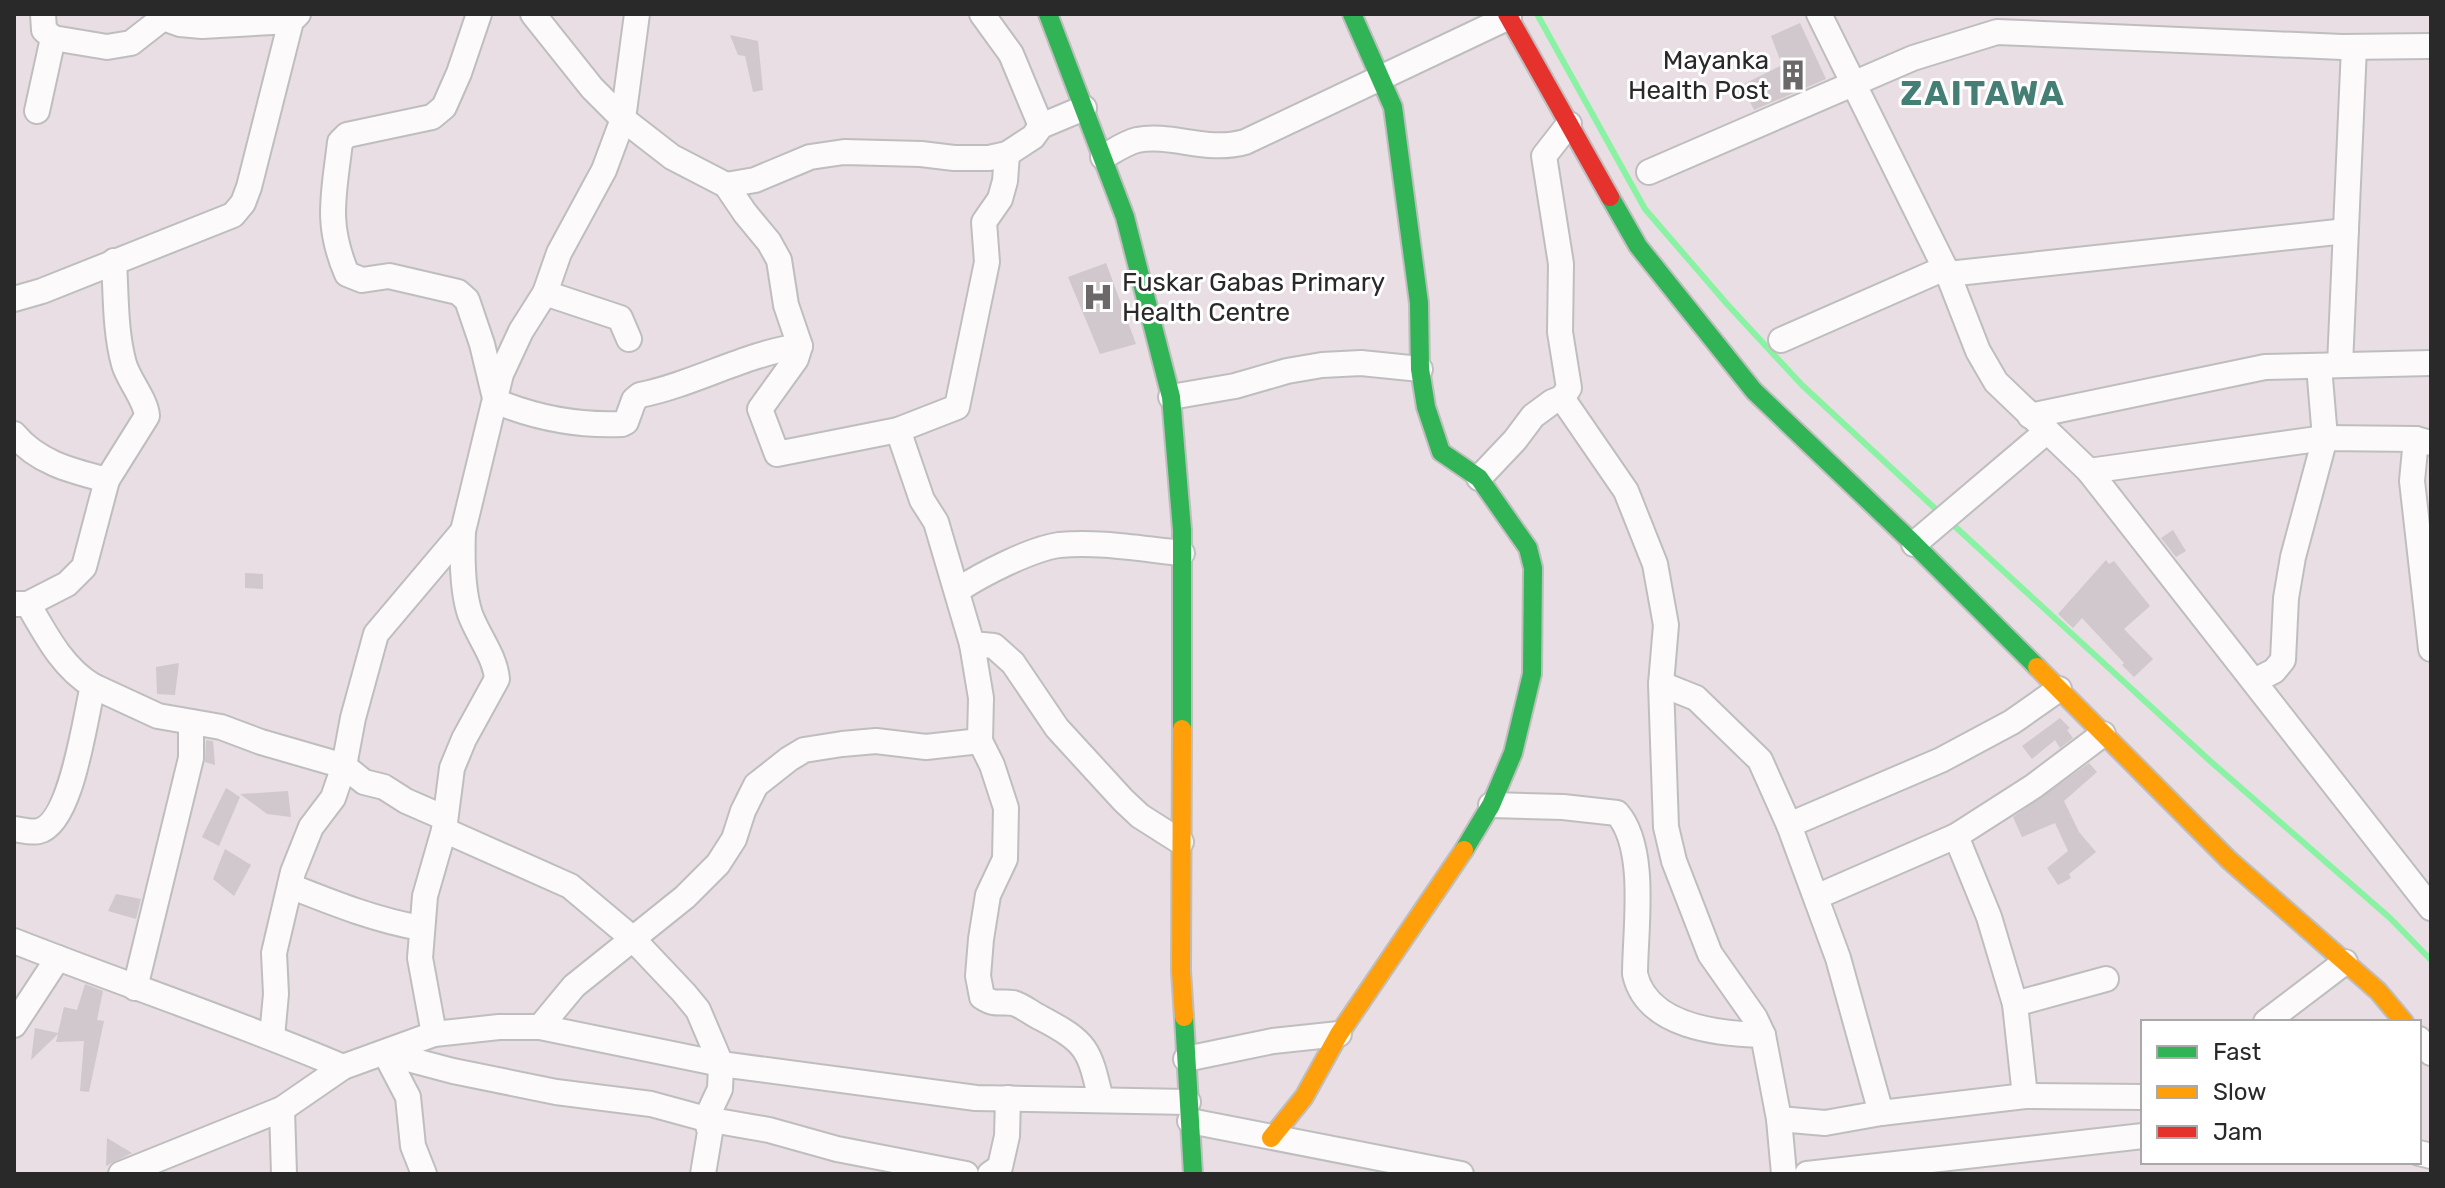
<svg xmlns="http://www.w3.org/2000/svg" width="2445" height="1188" font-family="Rubik,sans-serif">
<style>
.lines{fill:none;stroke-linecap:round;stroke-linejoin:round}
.stream{stroke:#89f2a3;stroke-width:6}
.building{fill:#d0c8cc}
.street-casing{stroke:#bfbebf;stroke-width:28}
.fast-casing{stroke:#bfbebf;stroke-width:22}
.slow-casing{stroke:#bfbebf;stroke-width:22}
.jam-casing{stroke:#bfbebf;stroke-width:22}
.street{stroke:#fcfafb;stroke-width:24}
.fast{stroke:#30b455;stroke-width:18}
.slow{stroke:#ff9f0a;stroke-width:18}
.jam{stroke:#e5322d;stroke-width:18}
.labels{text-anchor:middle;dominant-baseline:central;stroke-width:6;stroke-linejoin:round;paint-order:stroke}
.poi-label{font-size:26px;fill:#292929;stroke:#fff;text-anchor:end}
.district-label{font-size:34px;font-weight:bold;letter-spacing:2px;fill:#457e74;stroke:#fff}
</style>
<rect width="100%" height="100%" fill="#e8dee3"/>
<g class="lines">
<g class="stream">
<path d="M1537,14L1645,209L1727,304L1802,385L1941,514"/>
<path d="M1949,521L2209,760L2390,918L2431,960"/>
</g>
</g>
<g class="building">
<path d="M1800,23L1826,79L1754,110L1742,85L1782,65L1771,36Z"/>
<path d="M730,35L758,41L763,90L753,92L745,56L738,55Z"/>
<path d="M1106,263L1136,344L1100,354L1068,277Z"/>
<path d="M2173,530L2186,551L2176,557L2161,538Z"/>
<path d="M2106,560L2109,564L2114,561L2150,606L2124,629L2153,659L2134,677L2122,665L2124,663L2082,618L2073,628L2058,614Z"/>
<path d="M245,573L263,574V589L245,588Z"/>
<path d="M179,663L175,695L157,694L156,667Z"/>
<path d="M2060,718L2070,728L2067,730L2073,738L2060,748L2055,740L2032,759L2022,746Z"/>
<path d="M206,740L213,741L215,765L205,762Z"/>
<path d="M2089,763L2097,772L2064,801L2079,832L2096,852L2069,874L2071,878L2058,885L2047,868L2068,851L2055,823L2022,837L2013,817Z"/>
<path d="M226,788L240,797L219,846L202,837Z"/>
<path d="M288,791L291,817L267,814L240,794Z"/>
<path d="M225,849L251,865L234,896L213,879Z"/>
<path d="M116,894L141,899L136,919L108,911Z"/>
<path d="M85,984L103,991L97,1020L104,1021L89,1092L80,1091L84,1041L56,1042L58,1034L31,1060L35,1028L58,1033L64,1007L77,1010Z"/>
<path d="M107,1138L132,1153L106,1166Z"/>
</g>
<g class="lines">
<g class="street-casing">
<g id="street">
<path d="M479,14L459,73L444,107L432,117L347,135L340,142C334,195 325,223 347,274L362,280L389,276L458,292L467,300L482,344L494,394"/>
<path d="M533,14L592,88L623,119L672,157L726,185L745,213L769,242L779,260L786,305L800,346L796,359L760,409L777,454L898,430L957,407L987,262L984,222L1000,199L1005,181L1007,154"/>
<path d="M982,14L1011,54L1041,126"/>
<path d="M1819,14L1948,274L1978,351L1996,382L2089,471L2431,908"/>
<path d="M53,38L107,47L131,43L163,18L180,24L202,26L291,21"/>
<path d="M37,111L53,38L44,30L43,14"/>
<path d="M1103,157C1114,151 1125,143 1137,140C1172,133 1206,153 1245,142L1509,17"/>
<path d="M1649,172L1913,58L1997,32L2342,47L2431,46"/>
<path d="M726,185L755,180L810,157L844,152L921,154L954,158H989L1007,154L1033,137L1041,126L1084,108"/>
<path d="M1948,274L2346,231"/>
<path d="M545,293L620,318L629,339"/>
<path d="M14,299L42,291L233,215L243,203L249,187L291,21L298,14"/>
<path d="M1781,340L1945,268"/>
<path d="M2340,365L2354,47"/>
<path d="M1171,397L1235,386L1287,371L1322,365L1361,363L1420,369"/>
<path d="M1562,398L1626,491L1655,564L1666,625L1661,684L1666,827L1674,861L1710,954L1755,1018L1763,1035L1779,1119L1784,1174"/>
<path d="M495,401C536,418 577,426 622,424L626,422L634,400L640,395C695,384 744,354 800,346"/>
<path d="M2030,416L2265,367L2431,363"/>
<path d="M898,430L922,500L936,522L972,644L994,646L1013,663L1057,728L1123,800L1140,816L1181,842"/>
<path d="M14,434C38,463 72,471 107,480"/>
<path d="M2416,439L2412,481L2431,649"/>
<path d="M2089,471L2325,438L2416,439L2431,443"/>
<path d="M1479,478L1515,440L1533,416L1552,402L1562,398L1569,388L1560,332L1561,264L1544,156L1569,124"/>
<path d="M1914,544L2046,432"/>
<path d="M958,590C982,574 1031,549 1059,545C1100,541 1141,549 1182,553"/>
<path d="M14,604H28L67,584L84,567L107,480L147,416C146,400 129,381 124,364C115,332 116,294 114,261"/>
<path d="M28,604C46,635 62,667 93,686L158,716L221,727L261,742L344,766L364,782L384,787L406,801L445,818"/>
<path d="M972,644L981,698L980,741L992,765L1006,808L1005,859L988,895L981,939L978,976L982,997C996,1006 999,1001 1013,1003C1022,1005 1032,1014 1041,1018C1088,1043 1089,1049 1101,1100"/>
<path d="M2254,681L2274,671L2283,660L2286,598L2293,557L2325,438L2319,366"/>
<path d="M1661,684L1696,698L1760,760L1789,825L1838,958L1881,1113"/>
<path d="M1491,805L1563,807L1617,813C1648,848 1635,930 1635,974C1647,1027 1718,1034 1763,1035"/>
<path d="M1789,825L1941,760L2012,722L2059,689"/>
<path d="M14,829C22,830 31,833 39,831C72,823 85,717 93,686"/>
<path d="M444,830L570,886L632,938L684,993L698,1010L721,1064L720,1089L706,1119L710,1132L703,1174"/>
<path d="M1956,836L1989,917L2015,1004L2025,1096"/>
<path d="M290,886C333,903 375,920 421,928"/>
<path d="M1816,897L1956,836L2034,786L2103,734"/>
<path d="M14,941C123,984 235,1021 343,1067"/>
<path d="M135,988L191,758V722"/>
<path d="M2015,1004L2106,979"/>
<path d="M2266,1022L2345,962"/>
<path d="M14,1025L58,958"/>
<path d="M540,1027L574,986L685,897L718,864L734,839L743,811L756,785L789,759L804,750L842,744L876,741L926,747L980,741"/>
<path d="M434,1034L420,958L425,896L444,830L452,768L464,739L497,679C495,656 478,636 470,614C462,590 462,557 463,531L501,374L521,331L545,293L559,253L604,170L623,119L637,14"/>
<path d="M272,1037L276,994L274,953L293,872L311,827L333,798L344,766L353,718L376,634L463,531"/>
<path d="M2419,1039L2431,1053"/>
<path d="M1186,1059L1273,1041L1339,1034"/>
<path d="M282,1109L284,1174"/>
<path d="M1779,1119L1825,1123L1881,1113L2025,1096L2143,1097"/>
<path d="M1190,1121L1461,1174"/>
<path d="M2419,1153L2431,1156"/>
<path d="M121,1174L282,1109L343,1067L434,1034L499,1027H540L721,1064L976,1098L1188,1102"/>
<path d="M424,1174L413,1146L408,1097L385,1053L453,1071L556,1092L651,1104L706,1119L769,1130L837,1149L966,1174"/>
<path d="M990,1174L1000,1167L1007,1136L1008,1098"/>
<path d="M1807,1174L2143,1136"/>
</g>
</g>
<g class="fast-casing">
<g id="fast">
<path d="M1048,14L1125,217L1171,397L1182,530V729"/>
<path d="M1352,14L1393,107L1419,303L1420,369L1426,407L1441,452L1479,478L1528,548L1533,568L1532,674L1513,753L1491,805L1464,850"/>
<path d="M1610,197L1638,246L1754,391L1914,544L2037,667"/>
<path d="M1184,1017L1193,1174"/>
</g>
</g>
<g class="slow-casing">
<g id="slow">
<path d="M2037,667L2229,860L2378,991L2404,1022"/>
<path d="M1182,729L1181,971L1184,1017"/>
<path d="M1271,1138L1304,1097L1339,1034L1464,850"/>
</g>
</g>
<g class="jam-casing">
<path id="jam" d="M1507,14L1610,197"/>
</g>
<use href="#street" class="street"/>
<use href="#fast" class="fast"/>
<use href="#slow" class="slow"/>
<use href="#jam" class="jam"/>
</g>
<defs>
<g id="building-bare" transform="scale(2.4)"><path d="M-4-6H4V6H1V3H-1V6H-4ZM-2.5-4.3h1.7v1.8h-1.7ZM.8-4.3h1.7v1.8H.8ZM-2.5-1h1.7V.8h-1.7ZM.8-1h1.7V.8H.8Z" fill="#6c686a" stroke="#fff" stroke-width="2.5" paint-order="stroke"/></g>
<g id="hospital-bare" transform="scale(2.4)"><path d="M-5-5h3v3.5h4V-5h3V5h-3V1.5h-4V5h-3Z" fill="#6c686a" stroke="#fff" stroke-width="2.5" paint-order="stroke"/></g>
</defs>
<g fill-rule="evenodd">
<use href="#building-bare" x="1793" y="75"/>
<use href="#hospital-bare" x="1098" y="297"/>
</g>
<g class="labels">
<g class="poi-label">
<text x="1769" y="60">Mayanka<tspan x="1769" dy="30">Health Post</tspan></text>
<text x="1122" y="282" text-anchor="start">Fuskar Gabas Primary<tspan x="1122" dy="30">Health Centre</tspan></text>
</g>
<g class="district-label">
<text x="1983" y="93">ZAITAWA</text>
</g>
</g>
<rect width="2445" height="1188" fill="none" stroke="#292929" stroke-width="32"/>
<rect x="2141" y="1020" width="280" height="144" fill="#ffffff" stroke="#a9a9a9" stroke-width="2"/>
<rect x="2157" y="1046" width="40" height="12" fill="#30b455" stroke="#a9a9a9" stroke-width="2"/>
<text x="2213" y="1060" font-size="24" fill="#292929">Fast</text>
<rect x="2157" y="1086" width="40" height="12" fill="#ff9f0a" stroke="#a9a9a9" stroke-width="2"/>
<text x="2213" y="1100" font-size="24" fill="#292929">Slow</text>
<rect x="2157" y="1126" width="40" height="12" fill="#e5322d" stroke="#a9a9a9" stroke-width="2"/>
<text x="2213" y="1140" font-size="24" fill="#292929">Jam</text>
</svg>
